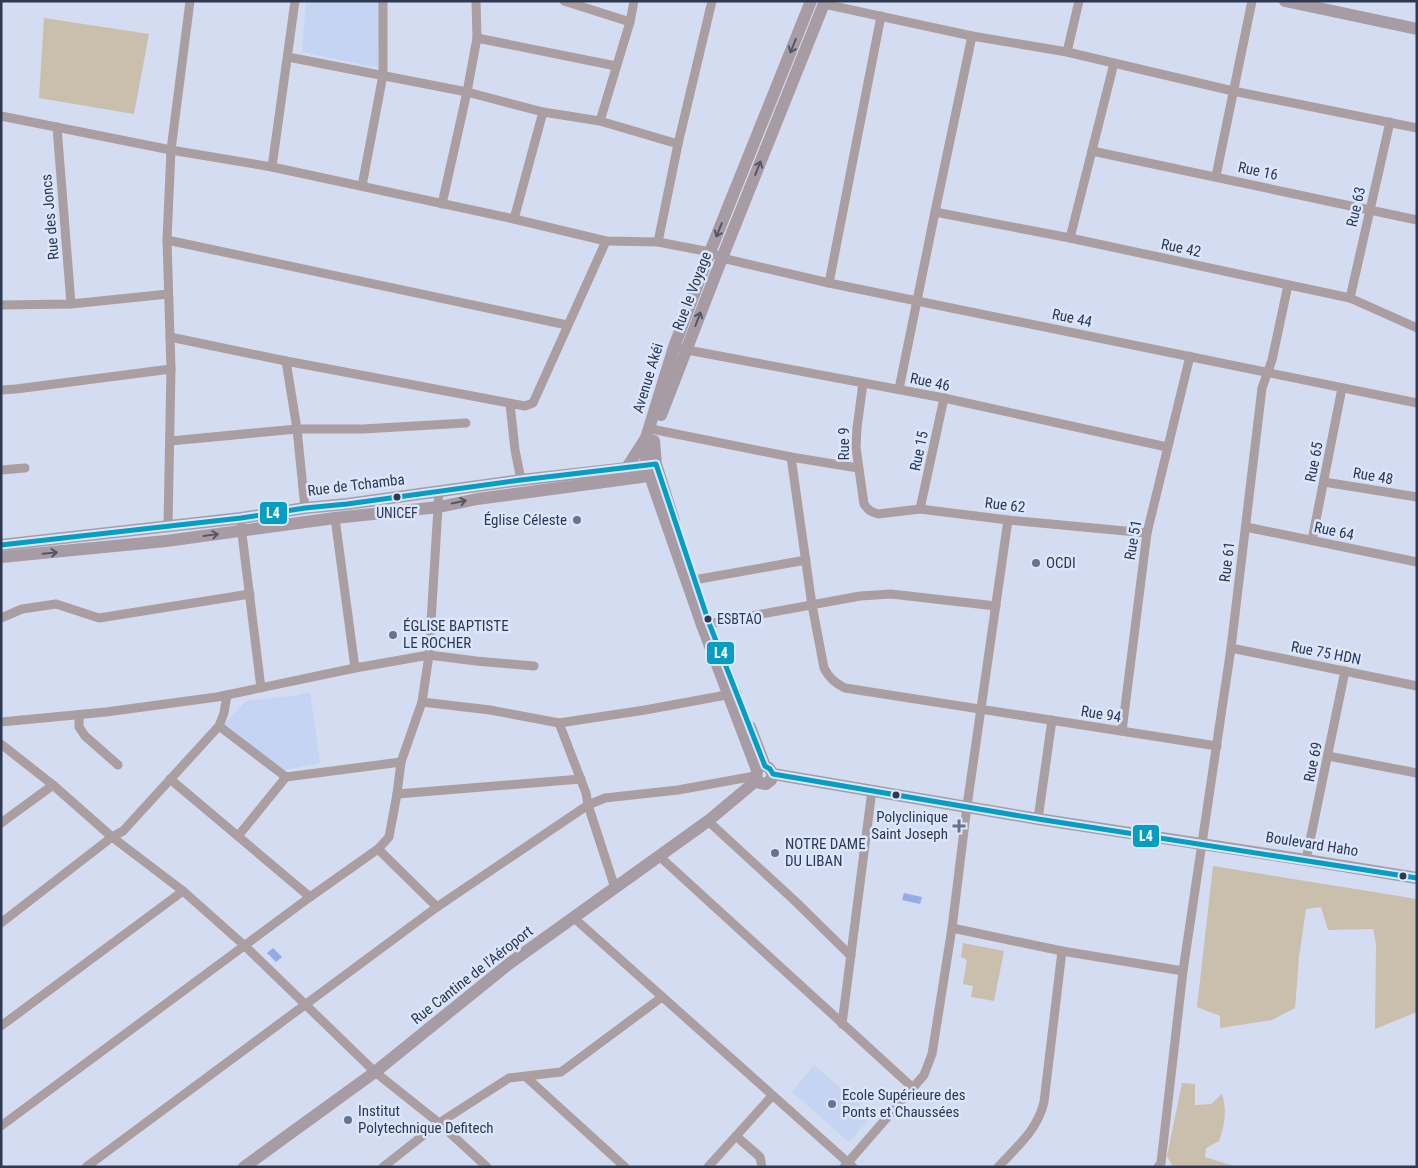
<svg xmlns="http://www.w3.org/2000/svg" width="1418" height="1168" font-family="'Roboto Condensed',sans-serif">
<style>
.built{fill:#c6d4f3}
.green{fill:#c9bfac}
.water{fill:#94ace5}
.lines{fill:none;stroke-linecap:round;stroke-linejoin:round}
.street{stroke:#aa9ea1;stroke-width:9}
.secondary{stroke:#a89ca4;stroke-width:12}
.bus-1-casing{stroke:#dae5fe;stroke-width:9}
.bus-1{stroke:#059ec2;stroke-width:5}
.oneway{stroke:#53576a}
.bus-dot{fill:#2e3951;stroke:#dae5fe;stroke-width:2}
.poi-dot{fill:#687289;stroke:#dae5fe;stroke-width:2}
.labels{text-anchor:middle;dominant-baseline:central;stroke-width:5;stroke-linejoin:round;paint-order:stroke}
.bus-label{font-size:14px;fill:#2e3951;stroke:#dae5fe}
.street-label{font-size:15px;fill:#2e3951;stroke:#dae5fe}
.poi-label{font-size:15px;fill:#2e3951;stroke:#dae5fe;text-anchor:start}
.line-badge{stroke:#dae5fe;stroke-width:2}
.badge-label{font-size:14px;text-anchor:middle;font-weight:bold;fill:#fff}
</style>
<rect width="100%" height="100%" fill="#d3dcf0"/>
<g class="built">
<path d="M306,1H379L378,68L302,52Z"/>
<path d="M310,692L320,763L281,771L222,726L246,701L298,695Z"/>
<path d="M814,1065L872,1116L850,1141H848L792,1092Z"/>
</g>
<g class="green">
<path d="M44,18L149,34L134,114L39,98Z"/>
<path d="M1213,866L1417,899V1012L1375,1029L1376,944L1373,929L1328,930L1321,907L1306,909L1299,957L1295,1008L1272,1020L1220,1028V1016L1197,1007Z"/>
<path d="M963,943L1004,951L994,1001L971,997L973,986L963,984L967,960L961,957Z"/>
<path d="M1182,1083L1195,1084V1105L1211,1104L1222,1094C1227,1111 1225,1124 1219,1141L1206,1148L1205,1157L1237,1167H1173L1167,1156Z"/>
</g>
<g class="water">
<path d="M904,893L922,897L920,904L902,900Z"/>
<path d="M273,948L282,957L276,962L267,953Z"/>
</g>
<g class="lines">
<g class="street">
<path d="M564,1L630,22"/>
<path d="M824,4L972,36L1067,52L1233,91L1417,128"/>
<path d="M477,38L616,66"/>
<path d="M1067,52L1079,1"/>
<path d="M288,57L467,92L543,112L600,121L678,144"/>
<path d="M1,116L171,150L272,167L514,219L606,241L658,242L710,252L722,258L829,283L1417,403"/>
<path d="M600,121L630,22L634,1"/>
<path d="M57,127L71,304"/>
<path d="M1092,151L1417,220"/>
<path d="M272,167L295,1"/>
<path d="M1216,176L1252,1"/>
<path d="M362,186L383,75V1"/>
<path d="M442,204L467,92L477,38L476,1"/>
<path d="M935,212L1070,238L1350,298L1417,328"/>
<path d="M514,219L543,112"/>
<path d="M1070,238L1114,63"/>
<path d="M167,240L567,325"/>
<path d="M658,242L678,144L712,1"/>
<path d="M829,283L881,16"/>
<path d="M1350,298L1390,122"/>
<path d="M1,305L71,304L168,294"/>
<path d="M170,337L286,361L525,406L533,403L606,241"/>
<path d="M682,349L944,398L1167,447"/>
<path d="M286,361L297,429L305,508"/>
<path d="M863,383L857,428L856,448L864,504C868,510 871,512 878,514L920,509L1008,520L1147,533"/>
<path d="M899,389L935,212L972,36"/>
<path d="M1,390L16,389L171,369"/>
<path d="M510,404L515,450L521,480"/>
<path d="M650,426L656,430L791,457L858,468"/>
<path d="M170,441L297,429H363L466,423"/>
<path d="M791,457L812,605L824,668C829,678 835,683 845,688L1217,746"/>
<path d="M1,470L25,468"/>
<path d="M1324,482L1417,497"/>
<path d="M920,509L944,398"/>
<path d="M335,518L355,668"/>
<path d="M168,525L171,369L167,240L171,150L190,1"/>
<path d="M241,526L261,688"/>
<path d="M1246,527L1417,562"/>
<path d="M1312,540L1342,388"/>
<path d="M694,580L806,560"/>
<path d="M1,618L22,609L56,604L99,618L250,594"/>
<path d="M702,625L860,596L891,594L996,606"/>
<path d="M1231,648L1417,686"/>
<path d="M422,702L490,710L559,723L645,710L737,693"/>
<path d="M79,715V727L85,736L118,765"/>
<path d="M1,722L106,712L217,697L355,668L429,655L476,661L534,666"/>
<path d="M559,723L586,793L588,805L615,888"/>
<path d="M219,726L286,777"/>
<path d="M1122,731L1147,533L1190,356"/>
<path d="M1,744L53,785L112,837L183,891L245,946L375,1072L439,1123L487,1167"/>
<path d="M1328,756L1417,773"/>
<path d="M170,779L310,897"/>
<path d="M397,794L581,779"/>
<path d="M1038,819L1052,720"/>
<path d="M708,821L795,901L851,956"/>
<path d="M1,823L53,785"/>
<path d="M238,836L286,777L401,762"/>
<path d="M378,849L437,907"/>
<path d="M659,856L912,1087"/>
<path d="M1306,860L1345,671"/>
<path d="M574,918L853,1167"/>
<path d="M1,923L112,837L123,831L219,726L224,713L227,695"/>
<path d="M952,928L1062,951L1183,971"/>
<path d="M842,1024L872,790"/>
<path d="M1,1026L183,891"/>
<path d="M526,1077L625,1167"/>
<path d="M1,1126L310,897L378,849L389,837L397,794L401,762L422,702L429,655L439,491"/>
<path d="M736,1136L760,1157L762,1167"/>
<path d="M86,1167L437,907L588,805L605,798L678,790L755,776"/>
<path d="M383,1167L439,1123L509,1078L561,1072L662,997"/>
<path d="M708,1167L772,1096"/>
<path d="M844,1167L924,1075L932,1054L952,928L967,806L1008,520"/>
<path d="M998,1167C1017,1147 1038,1129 1044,1102L1062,951"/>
<path d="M1158,1167L1161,1163L1183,971L1231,648L1262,388L1272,360L1288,285"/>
</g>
<g class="secondary">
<path d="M1285,1L1417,29"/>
<path d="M661,415L722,258L825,1"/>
<path d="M654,441L656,464L674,521"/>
<path d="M626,469L646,438"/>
<path d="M1,545L241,518L305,508L347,504L521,480L654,465"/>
<path d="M1,557L166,541L335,518L439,507L477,499L656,475"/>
<path d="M750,727L765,766"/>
<path d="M769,768L773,774L1038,819L1306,860L1417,878"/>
<path d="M773,774L771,780L766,784L760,783L756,779L757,770L702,625L650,476L646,462V438L674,347L710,252L811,1"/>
<path d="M244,1167L375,1072L510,963L708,821L757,780"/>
</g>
<g class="bus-1-casing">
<path id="bus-1" d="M1,545L241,518L305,508L347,504L521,480L656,464L709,623L765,766L770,769L773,774L1038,819L1417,878"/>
</g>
<use href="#bus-1" class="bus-1"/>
</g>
<defs><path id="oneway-shaft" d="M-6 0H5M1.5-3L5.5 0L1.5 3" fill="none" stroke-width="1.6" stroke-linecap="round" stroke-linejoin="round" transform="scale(1.25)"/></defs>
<g class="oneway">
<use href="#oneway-shaft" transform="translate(793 46) rotate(112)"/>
<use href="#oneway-shaft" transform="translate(758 168) rotate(-68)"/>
<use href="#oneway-shaft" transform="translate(719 230) rotate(112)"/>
<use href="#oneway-shaft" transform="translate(698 319) rotate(-69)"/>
<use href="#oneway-shaft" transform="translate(459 502) rotate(-11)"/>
<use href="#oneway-shaft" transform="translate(211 535) rotate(-8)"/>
<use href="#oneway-shaft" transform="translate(50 553) rotate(-5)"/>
</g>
<g class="bus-dot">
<circle cx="397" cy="497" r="4.5"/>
<circle cx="708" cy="619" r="4.5"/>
<circle cx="896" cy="795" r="4.5"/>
<circle cx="1403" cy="876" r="4.5"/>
</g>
<g class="poi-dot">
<circle cx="577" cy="520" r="5"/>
<circle cx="1036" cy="563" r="5"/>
<circle cx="393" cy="635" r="5"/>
<path d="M956.5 818.5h5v5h5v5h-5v5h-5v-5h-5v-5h5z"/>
<circle cx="775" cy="853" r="5"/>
<circle cx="832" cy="1104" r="5"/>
<circle cx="348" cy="1120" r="5"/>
</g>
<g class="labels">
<g class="bus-label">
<text x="397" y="513">UNICEF</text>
<text x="717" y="619" text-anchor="start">ESBTAO</text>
</g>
<g class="street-label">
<text transform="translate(1258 171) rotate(12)">Rue 16</text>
<text transform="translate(1356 207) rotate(-77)">Rue 63</text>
<text transform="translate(50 217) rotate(-95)">Rue des Joncs</text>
<text transform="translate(1181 248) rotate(12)">Rue 42</text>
<text transform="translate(692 291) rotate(-69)">Rue le Voyage</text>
<text transform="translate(1072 318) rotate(12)">Rue 44</text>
<text transform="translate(648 378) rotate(-73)">Avenue Akéi</text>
<text transform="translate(930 382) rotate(12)">Rue 46</text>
<text transform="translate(844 444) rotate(-90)">Rue 9</text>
<text transform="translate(919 451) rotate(-78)">Rue 15</text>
<text transform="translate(1314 462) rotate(-79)">Rue 65</text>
<text transform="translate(1373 476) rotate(10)">Rue 48</text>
<text transform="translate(356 485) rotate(-7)">Rue de Tchamba</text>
<text transform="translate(1005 505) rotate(7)">Rue 62</text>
<text transform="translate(1334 531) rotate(12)">Rue 64</text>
<text transform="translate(1133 540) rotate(-80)">Rue 51</text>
<text transform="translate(1227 562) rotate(-83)">Rue 61</text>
<text transform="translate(1326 653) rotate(11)">Rue 75 HDN</text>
<text transform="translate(1101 714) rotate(9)">Rue 94</text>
<text transform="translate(1313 762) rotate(-78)">Rue 69</text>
<text transform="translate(1312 844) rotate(9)">Boulevard Haho</text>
<text transform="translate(472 975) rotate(-38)">Rue Cantine de l'Aéroport</text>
</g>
<g class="poi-label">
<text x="567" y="520" text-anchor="end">Église Céleste</text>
<text x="1046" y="563">OCDI</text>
<text x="403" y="626">ÉGLISE BAPTISTE<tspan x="403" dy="17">LE ROCHER</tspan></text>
<text x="948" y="817" text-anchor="end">Polyclinique<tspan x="948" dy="17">Saint Joseph</tspan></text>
<text x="785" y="844">NOTRE DAME<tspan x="785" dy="17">DU LIBAN</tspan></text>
<text x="842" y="1095">Ecole Supérieure des<tspan x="842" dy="17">Ponts et Chaussées</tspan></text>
<text x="358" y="1111">Institut<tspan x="358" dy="17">Polytechnique Defitech</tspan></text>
</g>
</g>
<g class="line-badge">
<rect x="259" y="501" width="29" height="24" rx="5" fill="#059ec2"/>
<rect x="706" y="641" width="29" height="24" rx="5" fill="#059ec2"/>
<rect x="1132" y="824" width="28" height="24" rx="5" fill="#059ec2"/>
</g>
<g class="badge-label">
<text x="273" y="518">L4</text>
<text x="721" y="658">L4</text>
<text x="1146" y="841">L4</text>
</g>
<rect width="1418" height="1168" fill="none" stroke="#2e3951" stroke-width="5"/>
</svg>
